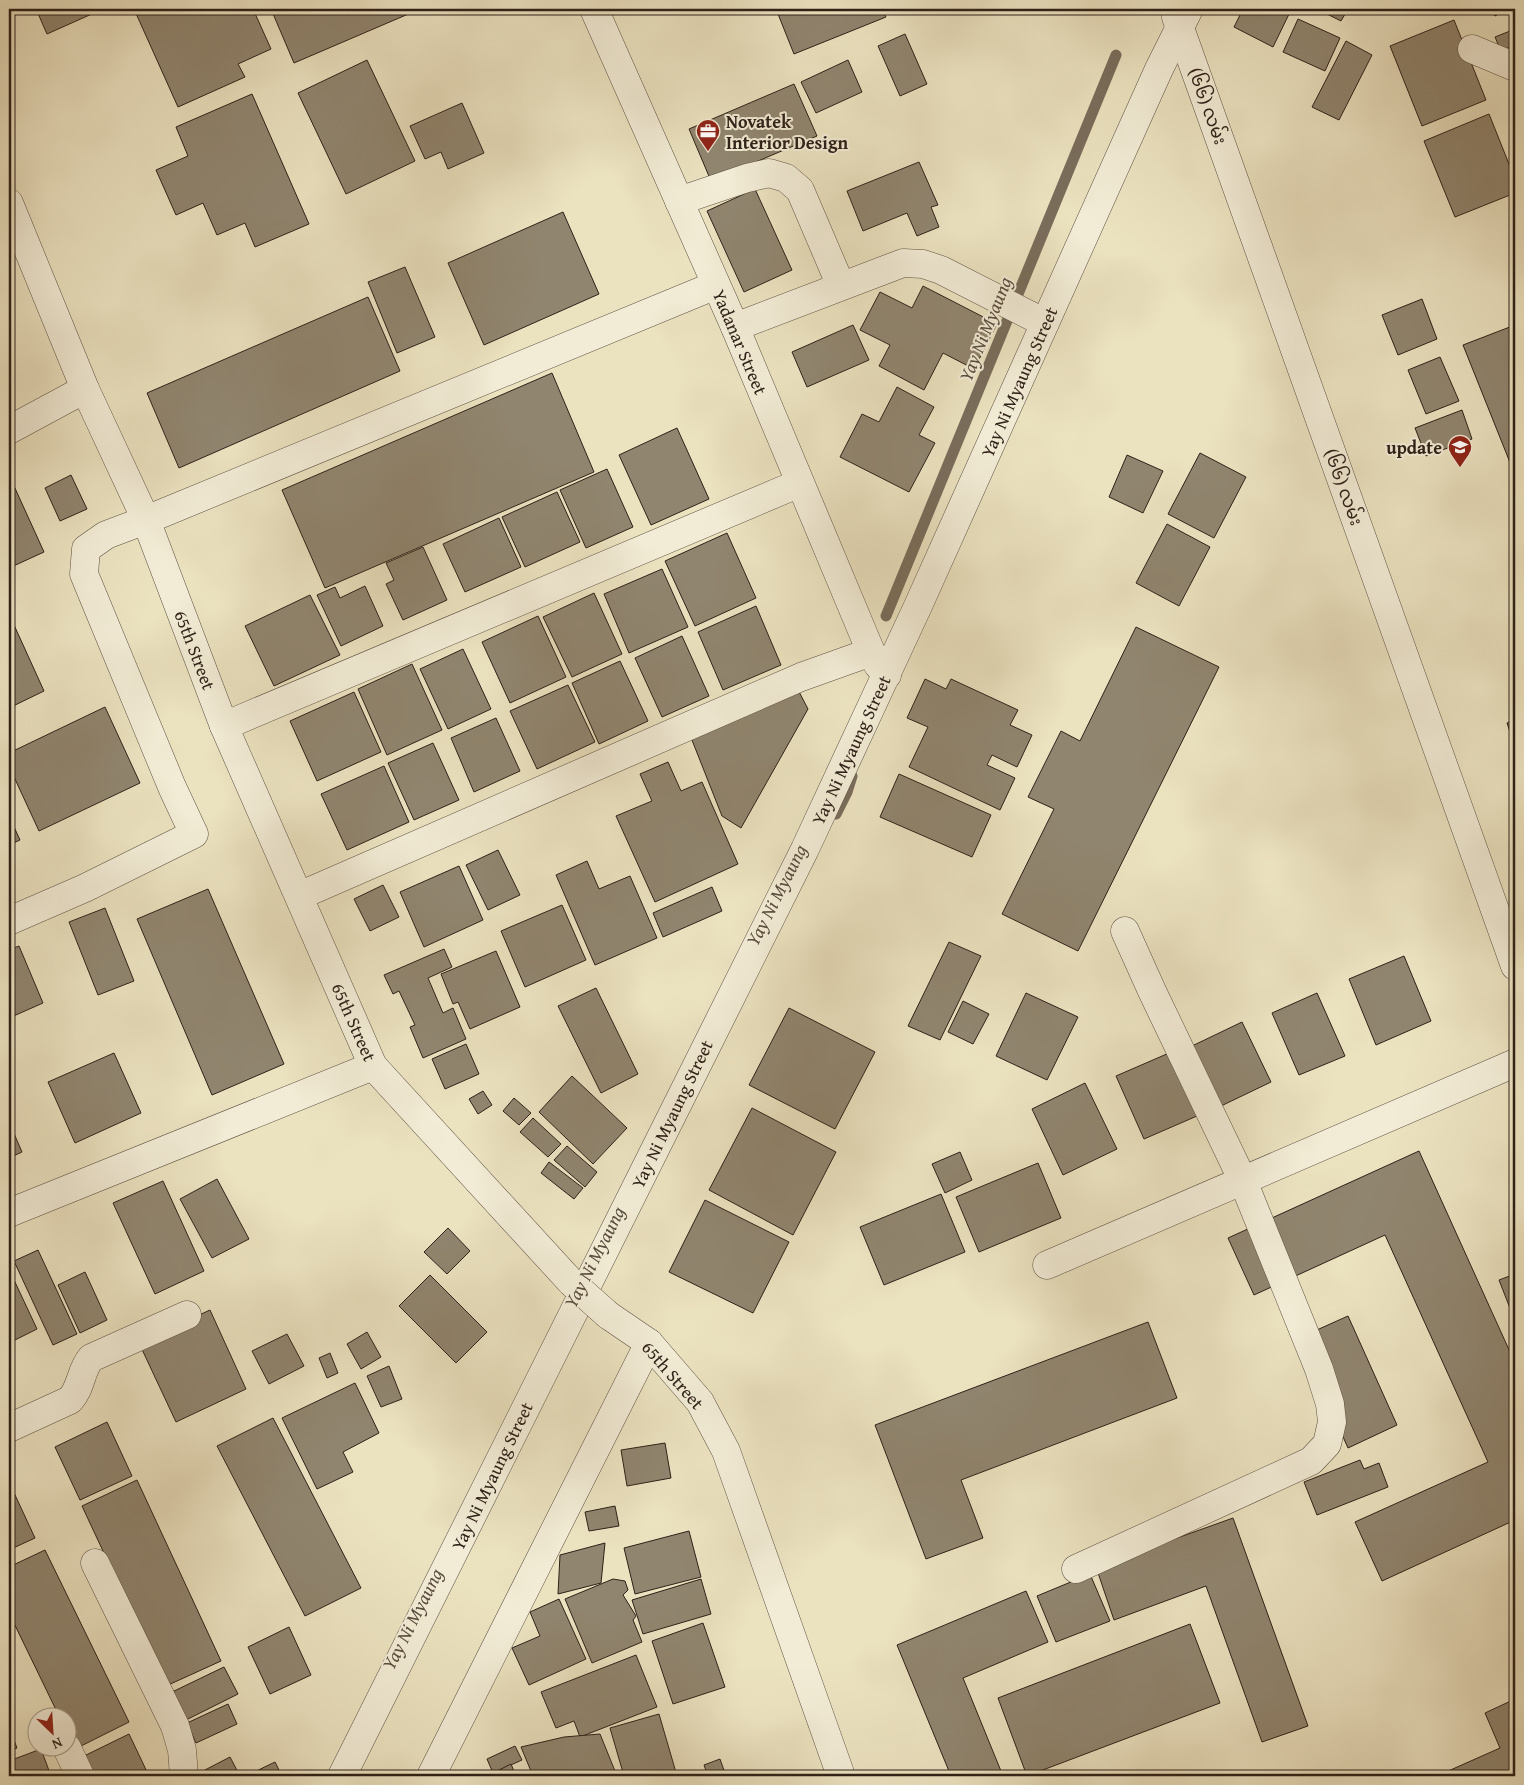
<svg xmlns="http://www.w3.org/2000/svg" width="1524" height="1785" font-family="'Gentium Book Plus','Noto Sans Myanmar',serif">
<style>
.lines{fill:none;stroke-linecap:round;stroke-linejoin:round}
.stream{stroke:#796d5b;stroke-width:11}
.building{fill:#90856f;stroke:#2e2118}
.minor-casing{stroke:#5d5142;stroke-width:29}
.minor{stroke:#f2ecd6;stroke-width:28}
.minor-bridge-casing{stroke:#5d5142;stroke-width:29;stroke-linecap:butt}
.minor-bridge{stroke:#f2ecd6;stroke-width:28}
.labels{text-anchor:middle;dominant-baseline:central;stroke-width:4;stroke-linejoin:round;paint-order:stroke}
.street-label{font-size:18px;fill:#2e2118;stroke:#f2ecd6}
.poi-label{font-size:18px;font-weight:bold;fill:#2e2118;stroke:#f2ecd6;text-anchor:start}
.water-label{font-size:19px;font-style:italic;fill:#5a4d3f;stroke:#f2ecd6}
</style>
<rect width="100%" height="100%" fill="#ebe2c0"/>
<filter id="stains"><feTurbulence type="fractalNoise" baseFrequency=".004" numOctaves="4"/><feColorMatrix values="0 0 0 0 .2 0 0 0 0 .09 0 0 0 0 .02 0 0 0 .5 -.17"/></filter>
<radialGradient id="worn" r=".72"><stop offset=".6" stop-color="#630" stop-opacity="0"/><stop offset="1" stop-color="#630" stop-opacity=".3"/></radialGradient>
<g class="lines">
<g class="stream">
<path d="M886,616L1116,55"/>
<path d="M836,814L847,792L852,776"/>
</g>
</g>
<g class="building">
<path d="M36,9H103L47,34Z"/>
<path d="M134,9H253L271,49L238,64L245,77L178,107Z"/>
<path d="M271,9H420L294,63Z"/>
<path d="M776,9H882L886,17L794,54Z"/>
<path d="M1243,9H1288L1291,10L1273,47L1234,27Z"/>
<path d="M1317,9H1348L1341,21Z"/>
<path d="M1482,9H1500L1496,16Z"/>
<path d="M1298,19L1340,38L1325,71L1283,52Z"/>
<path d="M1454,20L1486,100L1422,126L1390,46Z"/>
<path d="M1515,29V45L1501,51L1495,37Z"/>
<path d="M905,34L927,84L900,96L878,46Z"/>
<path d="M1346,41L1372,55L1339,120L1312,107Z"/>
<path d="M367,60L415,161L346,194L298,93Z"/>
<path d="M848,60L862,92L816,113L801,82Z"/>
<path d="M794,84L817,136L711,181L689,129Z"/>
<path d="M252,94L309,224L255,247L245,223L217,235L203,203L176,215L156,170L188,156L176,127Z"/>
<path d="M462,103L484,153L448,169L441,152L425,159L410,126Z"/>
<path d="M1489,114L1515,179V193L1455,217L1424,141Z"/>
<path d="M919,162L938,205L931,207L939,227L917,236L907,213L863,231L847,191Z"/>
<path d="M755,189L792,270L744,292L707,211Z"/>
<path d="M563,212L599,294L484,345L448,263Z"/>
<path d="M405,267L435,337L397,353L368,282Z"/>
<path d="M923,286L997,324L974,369L943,353L924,390L879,366L890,345L860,330L880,292L912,308Z"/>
<path d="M368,297L400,371L179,468L147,393Z"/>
<path d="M1422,299L1437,339L1398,355L1382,315Z"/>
<path d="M853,325L869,360L807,387L792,352Z"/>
<path d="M1515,325V475L1463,345Z"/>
<path d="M1440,357L1459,401L1426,414L1408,370Z"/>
<path d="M552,373L594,472L325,588L282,490Z"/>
<path d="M897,387L934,407L919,435L935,443L909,492L840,457L862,414L879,422Z"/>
<path d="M1462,410L1472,439L1426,456L1415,428Z"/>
<path d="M677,428L709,499L651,525L619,455Z"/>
<path d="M1200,453L1246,477L1214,538L1168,514Z"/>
<path d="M1127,455L1163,471L1143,513L1109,497Z"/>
<path d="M607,469L633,527L586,548L560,490Z"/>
<path d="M9,475L44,552L9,568Z"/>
<path d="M71,475L87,509L60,521L45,488Z"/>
<path d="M557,492L580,542L525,567L502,517Z"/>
<path d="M499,518L521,567L465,592L443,544Z"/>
<path d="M1167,524L1210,547L1179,606L1136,583Z"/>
<path d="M727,533L756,598L695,626L665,561Z"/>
<path d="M423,547L447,600L403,620L386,584L394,580L386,563Z"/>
<path d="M662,569L688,627L629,653L604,594Z"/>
<path d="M365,586L383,626L341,646L317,595L335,587L340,598Z"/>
<path d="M594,593L622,654L572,677L543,617Z"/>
<path d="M310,595L340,655L274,686L245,626Z"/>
<path d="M756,606L781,665L723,690L698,632Z"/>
<path d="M9,614L44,691L9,708Z"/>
<path d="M538,616L566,677L510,703L482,642Z"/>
<path d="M1136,627L1219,667L1078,951L1002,914L1054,809L1028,797L1061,731L1080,741Z"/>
<path d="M682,636L709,696L662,717L635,658Z"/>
<path d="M463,649L491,709L448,729L420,669Z"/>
<path d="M620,661L648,721L599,744L572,683Z"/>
<path d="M412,664L442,730L387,755L358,689Z"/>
<path d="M925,679L946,689L951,679L1018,710L1010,725L1032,735L1017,767L992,755L987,765L1015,778L1000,810L909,767L928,727L907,718Z"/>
<path d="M568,685L595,742L537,769L510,711Z"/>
<path d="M796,686L808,709L741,828L722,816L688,730Z"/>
<path d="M354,692L381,752L317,781L290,721Z"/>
<path d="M105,707L140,783L39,831L9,766V753Z"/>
<path d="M496,718L520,771L474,792L451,738Z"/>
<path d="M1515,719V747L1507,723Z"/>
<path d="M433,743L459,800L414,820L388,763Z"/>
<path d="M668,762L681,791L702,782L738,864L655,902L616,816L652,801L640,774Z"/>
<path d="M384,766L409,822L347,850L321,794Z"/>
<path d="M899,774L991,815L972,857L880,817Z"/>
<path d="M9,816L20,840L9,845Z"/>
<path d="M498,850L520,895L488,910L466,865Z"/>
<path d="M587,861L599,889L630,876L657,938L595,965L556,875Z"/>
<path d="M459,866L483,920L424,947L400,892Z"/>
<path d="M383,885L399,917L370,931L354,899Z"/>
<path d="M712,887L722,911L663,937L653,913Z"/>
<path d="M208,889L284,1064L212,1095L137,919Z"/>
<path d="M562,905L586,960L525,987L501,931Z"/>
<path d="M105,908L134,981L98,995L69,922Z"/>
<path d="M949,942L981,956L940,1040L908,1026Z"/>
<path d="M19,946L43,1003L9,1018V950Z"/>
<path d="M444,949L452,967L428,978L443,1013L453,1008L466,1039L423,1058L410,1027L415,1025L399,991L393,994L384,975Z"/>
<path d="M496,951L520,1007L470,1029L458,1002L453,1004L441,974Z"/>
<path d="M1404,956L1431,1021L1376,1045L1349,979Z"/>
<path d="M596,988L638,1074L601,1093L558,1006Z"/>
<path d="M1026,993L1078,1017L1047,1080L996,1056Z"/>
<path d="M1317,993L1345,1056L1299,1075L1272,1013Z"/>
<path d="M963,1001L989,1014L973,1044L948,1032Z"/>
<path d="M789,1008L875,1052L835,1129L749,1085Z"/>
<path d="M1242,1022L1271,1082L1221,1106L1192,1046Z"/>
<path d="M466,1044L479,1074L445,1089L432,1059Z"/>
<path d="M114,1053L141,1113L75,1143L48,1082Z"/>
<path d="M1169,1053L1197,1116L1144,1139L1116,1076Z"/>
<path d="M572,1076L627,1128L593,1164L539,1112Z"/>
<path d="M1085,1083L1117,1149L1063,1175L1032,1109Z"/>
<path d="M483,1091L492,1105L478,1114L469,1099Z"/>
<path d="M514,1098L531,1113L519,1125L503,1111Z"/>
<path d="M752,1108L836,1152L793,1235L709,1190Z"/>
<path d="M533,1118L561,1144L548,1157L520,1132Z"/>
<path d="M9,1122L22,1152L9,1158Z"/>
<path d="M567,1146L597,1172L585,1187L554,1160Z"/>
<path d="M1419,1151L1515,1363V1520L1382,1581L1355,1522L1488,1462L1385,1235L1254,1295L1228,1238Z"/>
<path d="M960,1152L972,1180L945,1193L932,1164Z"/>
<path d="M549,1162L583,1188L574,1199L541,1173Z"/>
<path d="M1038,1163L1061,1218L979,1252L956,1197Z"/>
<path d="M217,1179L249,1239L212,1258L180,1199Z"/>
<path d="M163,1181L204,1271L155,1294L113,1203Z"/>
<path d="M941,1194L965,1252L884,1285L860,1227Z"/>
<path d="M705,1200L789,1242L753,1313L669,1272Z"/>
<path d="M448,1228L470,1251L447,1274L424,1252Z"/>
<path d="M38,1250L77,1334L53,1345L14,1261Z"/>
<path d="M85,1272L107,1320L80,1333L58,1285Z"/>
<path d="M1515,1274V1321L1499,1280Z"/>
<path d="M430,1275L487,1332L456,1363L399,1306Z"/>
<path d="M14,1280L37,1329L9,1343V1283Z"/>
<path d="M210,1310L246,1389L176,1422L139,1343Z"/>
<path d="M1348,1316L1397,1425L1348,1448L1299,1338Z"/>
<path d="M1148,1322L1177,1398L961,1480L983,1538L926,1559L875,1425Z"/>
<path d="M367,1332L381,1357L361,1369L347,1344Z"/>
<path d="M287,1334L304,1366L269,1384L252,1351Z"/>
<path d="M330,1353L338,1373L327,1378L319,1358Z"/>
<path d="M389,1366L402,1399L381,1407L367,1376Z"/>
<path d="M355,1383L379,1433L343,1452L353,1472L317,1489L282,1418Z"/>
<path d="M273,1418L361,1588L305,1616L217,1446Z"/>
<path d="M107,1422L132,1476L80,1500L55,1447Z"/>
<path d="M665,1443L671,1478L627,1486L621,1450Z"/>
<path d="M1360,1460L1364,1469L1379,1463L1388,1487L1317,1515L1304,1482Z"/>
<path d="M137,1480L221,1661L166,1686L82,1506Z"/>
<path d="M9,1482L35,1538L9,1550Z"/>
<path d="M615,1506L619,1526L589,1531L585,1512Z"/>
<path d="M1233,1518L1308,1726L1262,1742L1206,1586L1114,1620L1096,1567Z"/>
<path d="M689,1531L701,1577L635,1594L624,1548Z"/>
<path d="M605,1543L601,1583L558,1594L560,1555Z"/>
<path d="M45,1550L129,1722L75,1749L68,1734V1718H60L9,1613V1567Z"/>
<path d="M1090,1574L1110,1621L1056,1642L1037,1596Z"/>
<path d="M613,1579L625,1581L628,1590L623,1595L636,1616L633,1620L642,1642L592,1663L565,1599Z"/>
<path d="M701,1579L711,1614L643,1634L632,1600Z"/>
<path d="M1026,1591L1048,1642L963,1678L1003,1776H951L897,1645Z"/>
<path d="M559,1599L586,1659L529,1685L512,1648L540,1636L530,1612Z"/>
<path d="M703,1623L725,1687L673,1704L652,1641Z"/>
<path d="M1190,1624L1220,1703L1027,1776L998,1698Z"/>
<path d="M289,1627L311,1675L270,1694L248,1647Z"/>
<path d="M636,1655L657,1707L580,1737L574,1721L556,1728L541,1692Z"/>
<path d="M224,1667L238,1694L184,1721L170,1693Z"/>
<path d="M1515,1699V1776H1437L1500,1748L1485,1713Z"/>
<path d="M228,1704L237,1724L196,1743L187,1723Z"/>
<path d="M659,1714L677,1776H624L610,1728Z"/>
<path d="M9,1727L17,1748L9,1751Z"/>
<path d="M129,1734L149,1776H91L82,1757Z"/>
<path d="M600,1734L617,1776H533L521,1747L564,1737Z"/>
<path d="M515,1746L522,1760L493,1773L487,1759Z"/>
<path d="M41,1749L51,1776H9V1761Z"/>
<path d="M230,1757L240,1776H206L203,1771Z"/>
<path d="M720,1759L726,1776H708L704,1765Z"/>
<path d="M275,1762L282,1776H246Z"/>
<path d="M511,1764L516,1776H484L493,1773Z"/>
</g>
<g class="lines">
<g class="minor-casing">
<g id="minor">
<path d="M594,9L735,327L871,652L878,665L887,675"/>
<path d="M1176,17L1515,966"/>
<path d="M1472,49L1515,67"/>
<path d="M679,201L747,178L769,173L786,178L800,190L841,286"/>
<path d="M9,203L85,389L146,520L224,726L373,1066L571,1282"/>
<path d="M735,327L903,263L923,264L941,270L1045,323"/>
<path d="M9,430L85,389"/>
<path d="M224,726L800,483"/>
<path d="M299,896L801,677L871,652"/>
<path d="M9,921L85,888L194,834L172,787L84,574L86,549L106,535L146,520L716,285"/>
<path d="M9,1213L373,1066"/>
<path d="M1047,1265L1515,1063"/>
<path d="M608,1315L649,1343L700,1402L726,1451L841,1776"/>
<path d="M9,1428L70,1400C82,1387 80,1371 91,1358L187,1315"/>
<path d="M95,1563L175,1726L182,1750L184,1776"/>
<path d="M1076,1569L1311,1461L1327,1444L1332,1422L1330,1404L1319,1369L1243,1181L1152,991L1125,931"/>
<path d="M67,1748L80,1776"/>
<path d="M342,1776L805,849L918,606L1159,69L1189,9"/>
<path d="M431,1776L649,1343"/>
</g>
</g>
<use href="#minor" class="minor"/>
<g class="minor-bridge-casing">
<path id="minor-bridge" d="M571,1282L608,1315"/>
</g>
<use href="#minor-bridge" class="minor-bridge"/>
</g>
<defs>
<g id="office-pin" transform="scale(1.25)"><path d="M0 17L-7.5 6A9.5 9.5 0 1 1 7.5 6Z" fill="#8f2418" stroke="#f2ecd6"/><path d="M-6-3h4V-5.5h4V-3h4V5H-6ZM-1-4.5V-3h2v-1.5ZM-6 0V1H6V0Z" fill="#fff"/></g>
<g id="university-pin" transform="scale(1.25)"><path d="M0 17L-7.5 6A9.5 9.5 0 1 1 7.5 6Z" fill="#8f2418" stroke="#f2ecd6"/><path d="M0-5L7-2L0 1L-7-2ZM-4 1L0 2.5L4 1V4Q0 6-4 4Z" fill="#fff"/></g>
</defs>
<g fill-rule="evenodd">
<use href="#office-pin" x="708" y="131"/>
<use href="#university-pin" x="1460" y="447"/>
</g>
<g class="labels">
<g class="street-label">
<text transform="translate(1208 106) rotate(70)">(၆၆) လမ်း</text>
<text transform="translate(740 342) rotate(67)">Yadanar Street</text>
<text transform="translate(1019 382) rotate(-66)">Yay Ni Myaung Street</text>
<text transform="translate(1344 487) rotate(70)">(၆၆) လမ်း</text>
<text transform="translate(195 650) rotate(69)">65th Street</text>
<text transform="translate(851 750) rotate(-65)">Yay Ni Myaung Street</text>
<text transform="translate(354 1022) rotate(66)">65th Street</text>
<text transform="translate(672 1114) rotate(-64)">Yay Ni Myaung Street</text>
<text transform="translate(673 1375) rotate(49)">65th Street</text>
<text transform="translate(492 1476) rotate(-64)">Yay Ni Myaung Street</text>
</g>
<g class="poi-label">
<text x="726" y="121">Novatek<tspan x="726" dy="21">Interior Design</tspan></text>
<text x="1442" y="447" text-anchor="end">update</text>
</g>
<g class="water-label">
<text transform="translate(985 329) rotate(-68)">Yay Ni Myaung</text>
<text transform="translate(776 895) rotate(-63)">Yay Ni Myaung</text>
<text transform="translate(594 1257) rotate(-63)">Yay Ni Myaung</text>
<text transform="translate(412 1619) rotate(-63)">Yay Ni Myaung</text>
</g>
</g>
<rect width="1524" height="1785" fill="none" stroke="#ebe2c0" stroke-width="30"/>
<rect x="10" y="10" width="1504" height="1765" fill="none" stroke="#2e2118" stroke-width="2.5"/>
<rect x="15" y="15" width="1494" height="1755" fill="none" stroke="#2e2118"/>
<g transform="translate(52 1732) rotate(155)"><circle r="24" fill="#f2ecd6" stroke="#a49b8a"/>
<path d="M0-4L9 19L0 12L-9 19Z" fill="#8f2418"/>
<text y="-8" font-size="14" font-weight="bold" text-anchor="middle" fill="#2e2118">N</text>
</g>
<rect width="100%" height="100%" filter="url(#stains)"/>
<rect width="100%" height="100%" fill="url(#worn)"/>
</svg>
